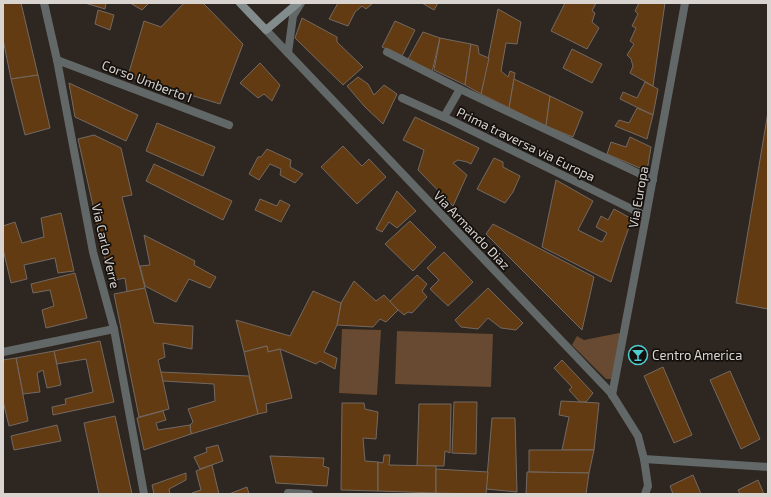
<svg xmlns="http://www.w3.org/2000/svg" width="771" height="497" font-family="'Exo 2',sans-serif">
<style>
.green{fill:#674a31}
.building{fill:#633b12;stroke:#736962}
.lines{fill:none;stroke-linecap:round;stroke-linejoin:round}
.street{stroke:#626868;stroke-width:8}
.secondary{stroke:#828c8c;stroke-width:8}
.labels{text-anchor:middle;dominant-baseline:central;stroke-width:3.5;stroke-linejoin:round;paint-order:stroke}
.street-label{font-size:13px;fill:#dad4d0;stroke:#14100d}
.poi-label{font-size:13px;fill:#dad4d0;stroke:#14100d;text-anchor:start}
</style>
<rect width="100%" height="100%" fill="#2e2620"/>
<g class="green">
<path d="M342,329L381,330L377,395L339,393Z"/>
<path d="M397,331L493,334L491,387L395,384Z"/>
<path d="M619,333L621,335L611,379H606L572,345L577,336L584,340Z"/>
</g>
<g class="building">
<path d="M3,3H21L38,75L11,79L3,39Z"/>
<path d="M85,3H106L105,9Z"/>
<path d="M130,3H149L142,10Z"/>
<path d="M184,3H203L243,44L220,104L128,76L144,21L161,27Z"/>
<path d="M338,3H373L366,9L362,6L355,12L348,26L329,19Z"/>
<path d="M422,3H438L434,10Z"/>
<path d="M565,3H596L592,11L595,13L592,22L599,28L587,49L551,31Z"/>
<path d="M639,3H665L653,86L630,73L633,66L631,59L627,55L634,44L630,41L636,28L632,26L638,14L635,11Z"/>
<path d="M498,9L521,22L517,44L506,43L501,71L508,77L510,71L515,73L509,108L481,94Z"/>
<path d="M98,10L114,15L110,30L95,24Z"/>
<path d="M302,18L337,37V42L363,67L343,85L295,38Z"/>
<path d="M395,21L415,30L402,56L382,47Z"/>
<path d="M423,32L440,38L432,72L408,59Z"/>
<path d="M440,38L471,44L465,85L434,70Z"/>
<path d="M471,44L478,46L479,54L489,58L481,94L465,85Z"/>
<path d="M572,49L602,64L592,83L563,68Z"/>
<path d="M260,63L280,85L272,101L264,94L258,98L240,83Z"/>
<path d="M38,75L50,128L25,135L11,79Z"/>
<path d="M358,77L368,84L374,95L384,85L397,94L383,124L365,107L347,86Z"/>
<path d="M514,79L550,96L546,126L509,108Z"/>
<path d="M645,82L658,89L653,115L620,99L623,92L637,98Z"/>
<path d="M69,83L138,115L126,141L75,117Z"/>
<path d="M550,96L583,112L573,137L546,126Z"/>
<path d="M637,108L653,115L647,139L615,126L619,120L629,123Z"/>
<path d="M768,112V309L736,303Z"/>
<path d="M415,117L479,148L471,164L467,162L458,160L453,163L467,175L453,206L418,170L424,150L403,140Z"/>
<path d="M157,123L215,147L203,176L146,151Z"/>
<path d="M94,135L121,148L132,195L122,197L145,288L127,292L125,278L110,281L78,139Z"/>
<path d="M630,137L651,147L647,171L607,154L611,142L626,147Z"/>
<path d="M343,146L362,166L369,159L386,177L357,204L321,167Z"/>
<path d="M267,149L291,160L290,167L303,174L295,183L280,175L281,169L270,164L259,180L249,174L258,157H261Z"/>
<path d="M494,158L503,162V167L520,176L513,192L505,203L477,189Z"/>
<path d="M154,164L232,201L223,220L146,181Z"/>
<path d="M556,180L593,201L578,230L602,242L607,233L596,227L601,216L608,220L614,209L632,219L622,247L611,282L542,247Z"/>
<path d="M397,191L416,211L397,228L389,222L382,232L376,229Z"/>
<path d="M260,199L277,206L280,200L290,205L281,222L255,210Z"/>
<path d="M61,213L74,271L58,273L55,258L24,265L27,279L11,283L3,249V226L15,222L22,243L44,237L41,218Z"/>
<path d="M410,221L436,247L413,271L385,244Z"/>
<path d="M493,224L594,277L582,330L486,234Z"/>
<path d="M144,235L195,261L194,265L216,277L210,288L189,279L176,302L145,286L140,266L150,265Z"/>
<path d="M444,252L473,282L448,306L430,289L439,280L427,268Z"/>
<path d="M75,273L87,318L46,328L42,310L54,306L50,290L33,293L31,284Z"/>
<path d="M417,275L427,284L422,291L427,297L412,313L408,312L404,315L389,302Z"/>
<path d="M354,281L376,301L384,295L398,310L386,322L380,319L373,327L337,325L341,303Z"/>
<path d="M145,288L154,323L193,326L192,349L163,343L165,357L158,360L161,372L169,409L139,417L114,294Z"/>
<path d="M488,288L523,323L516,330L501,328L488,318L478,329L461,327L455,320Z"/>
<path d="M313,291L341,303L337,325L324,352L337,358L335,369L320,361L316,364L280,349L268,352L267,346L244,352L236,320L290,336Z"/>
<path d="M100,341L114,402L53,415L52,407L66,404L65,399L93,392L86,359L57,364L54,351Z"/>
<path d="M267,346L268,352L280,349L292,398L266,404L267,412L258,414L244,352Z"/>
<path d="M54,351L61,385L47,388L43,370L37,373L40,392L23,394L16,358Z"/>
<path d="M16,358L28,421L9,426L3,401V360Z"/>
<path d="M562,360L593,393L586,402H580L569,390L572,387L554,368Z"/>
<path d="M663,367L692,435L674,443L644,376Z"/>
<path d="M730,371L760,439L741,449L710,380Z"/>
<path d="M161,372L249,376L258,414L191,434L190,425L193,422L188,409L215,401L214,384L163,381Z"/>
<path d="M561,401L599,403L594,450H562L569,417L559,415Z"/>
<path d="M454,402H477L476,454L452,453Z"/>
<path d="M342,403H364L365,409L378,412L376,439L363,438L365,461L378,462V491L341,490Z"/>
<path d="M419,404H451L450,453L445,451L444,466H417Z"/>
<path d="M163,411L166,420L156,423L158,430L190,425L191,434L144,450L137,418Z"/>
<path d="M115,416L132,494H99L84,423Z"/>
<path d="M492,418H515L517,492L486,489Z"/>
<path d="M57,425L61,441L14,450L11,436Z"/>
<path d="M218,445L223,461L200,469L194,457L207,452L206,448Z"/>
<path d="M529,450H594L589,473L529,472Z"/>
<path d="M384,455H390L389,465L436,466V493L378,491V462L383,463Z"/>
<path d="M270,456L324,458L323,466L329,468L327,486L276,483Z"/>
<path d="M212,465L219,494H192V493L201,490L196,471Z"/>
<path d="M436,469L488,472L486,494L436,493Z"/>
<path d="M527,472L589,473L586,494H526Z"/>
<path d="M186,473V480L169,489L170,494H154L152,485Z"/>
<path d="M693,475L701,494H673L670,486Z"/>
<path d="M758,480L764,494H740L738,490Z"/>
<path d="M247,487L249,494H229Z"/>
</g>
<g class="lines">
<g class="street">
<path d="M44,3L57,60L93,252L114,329L144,494"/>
<path d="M266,30L611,393L638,436L644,459L648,486L645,494"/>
<path d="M387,52L460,89L653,180"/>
<path d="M288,53L293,16L301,3"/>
<path d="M57,60L229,125"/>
<path d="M460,89L444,117L646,216"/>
<path d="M402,98L444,117"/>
<path d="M3,352L114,329"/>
<path d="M612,395L646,216L685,3"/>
<path d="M644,459L768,467"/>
<path d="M288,493L309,494"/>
</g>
<path class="secondary" d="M240,3L266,30L298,3"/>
</g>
<defs>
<g id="bar-ring" transform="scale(1)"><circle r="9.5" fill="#14100d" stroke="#51ccd1" stroke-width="1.5"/><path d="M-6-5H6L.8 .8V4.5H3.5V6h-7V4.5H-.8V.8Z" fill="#51ccd1"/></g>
</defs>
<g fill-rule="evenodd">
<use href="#bar-ring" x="638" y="355"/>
</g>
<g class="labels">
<g class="street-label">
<text transform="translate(147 81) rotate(21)">Corso Umberto I</text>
<text transform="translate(526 144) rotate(26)">Prima traversa via Europa</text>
<text transform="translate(638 197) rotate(-80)">Via Europa</text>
<text transform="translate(472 230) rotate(46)">Via Armando Diaz</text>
<text transform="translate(106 246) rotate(77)">Via Carlo Verre</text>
</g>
<g class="poi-label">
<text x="652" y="355">Centro America</text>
</g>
</g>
<rect width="771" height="497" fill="none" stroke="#dad4d0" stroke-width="8"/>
</svg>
